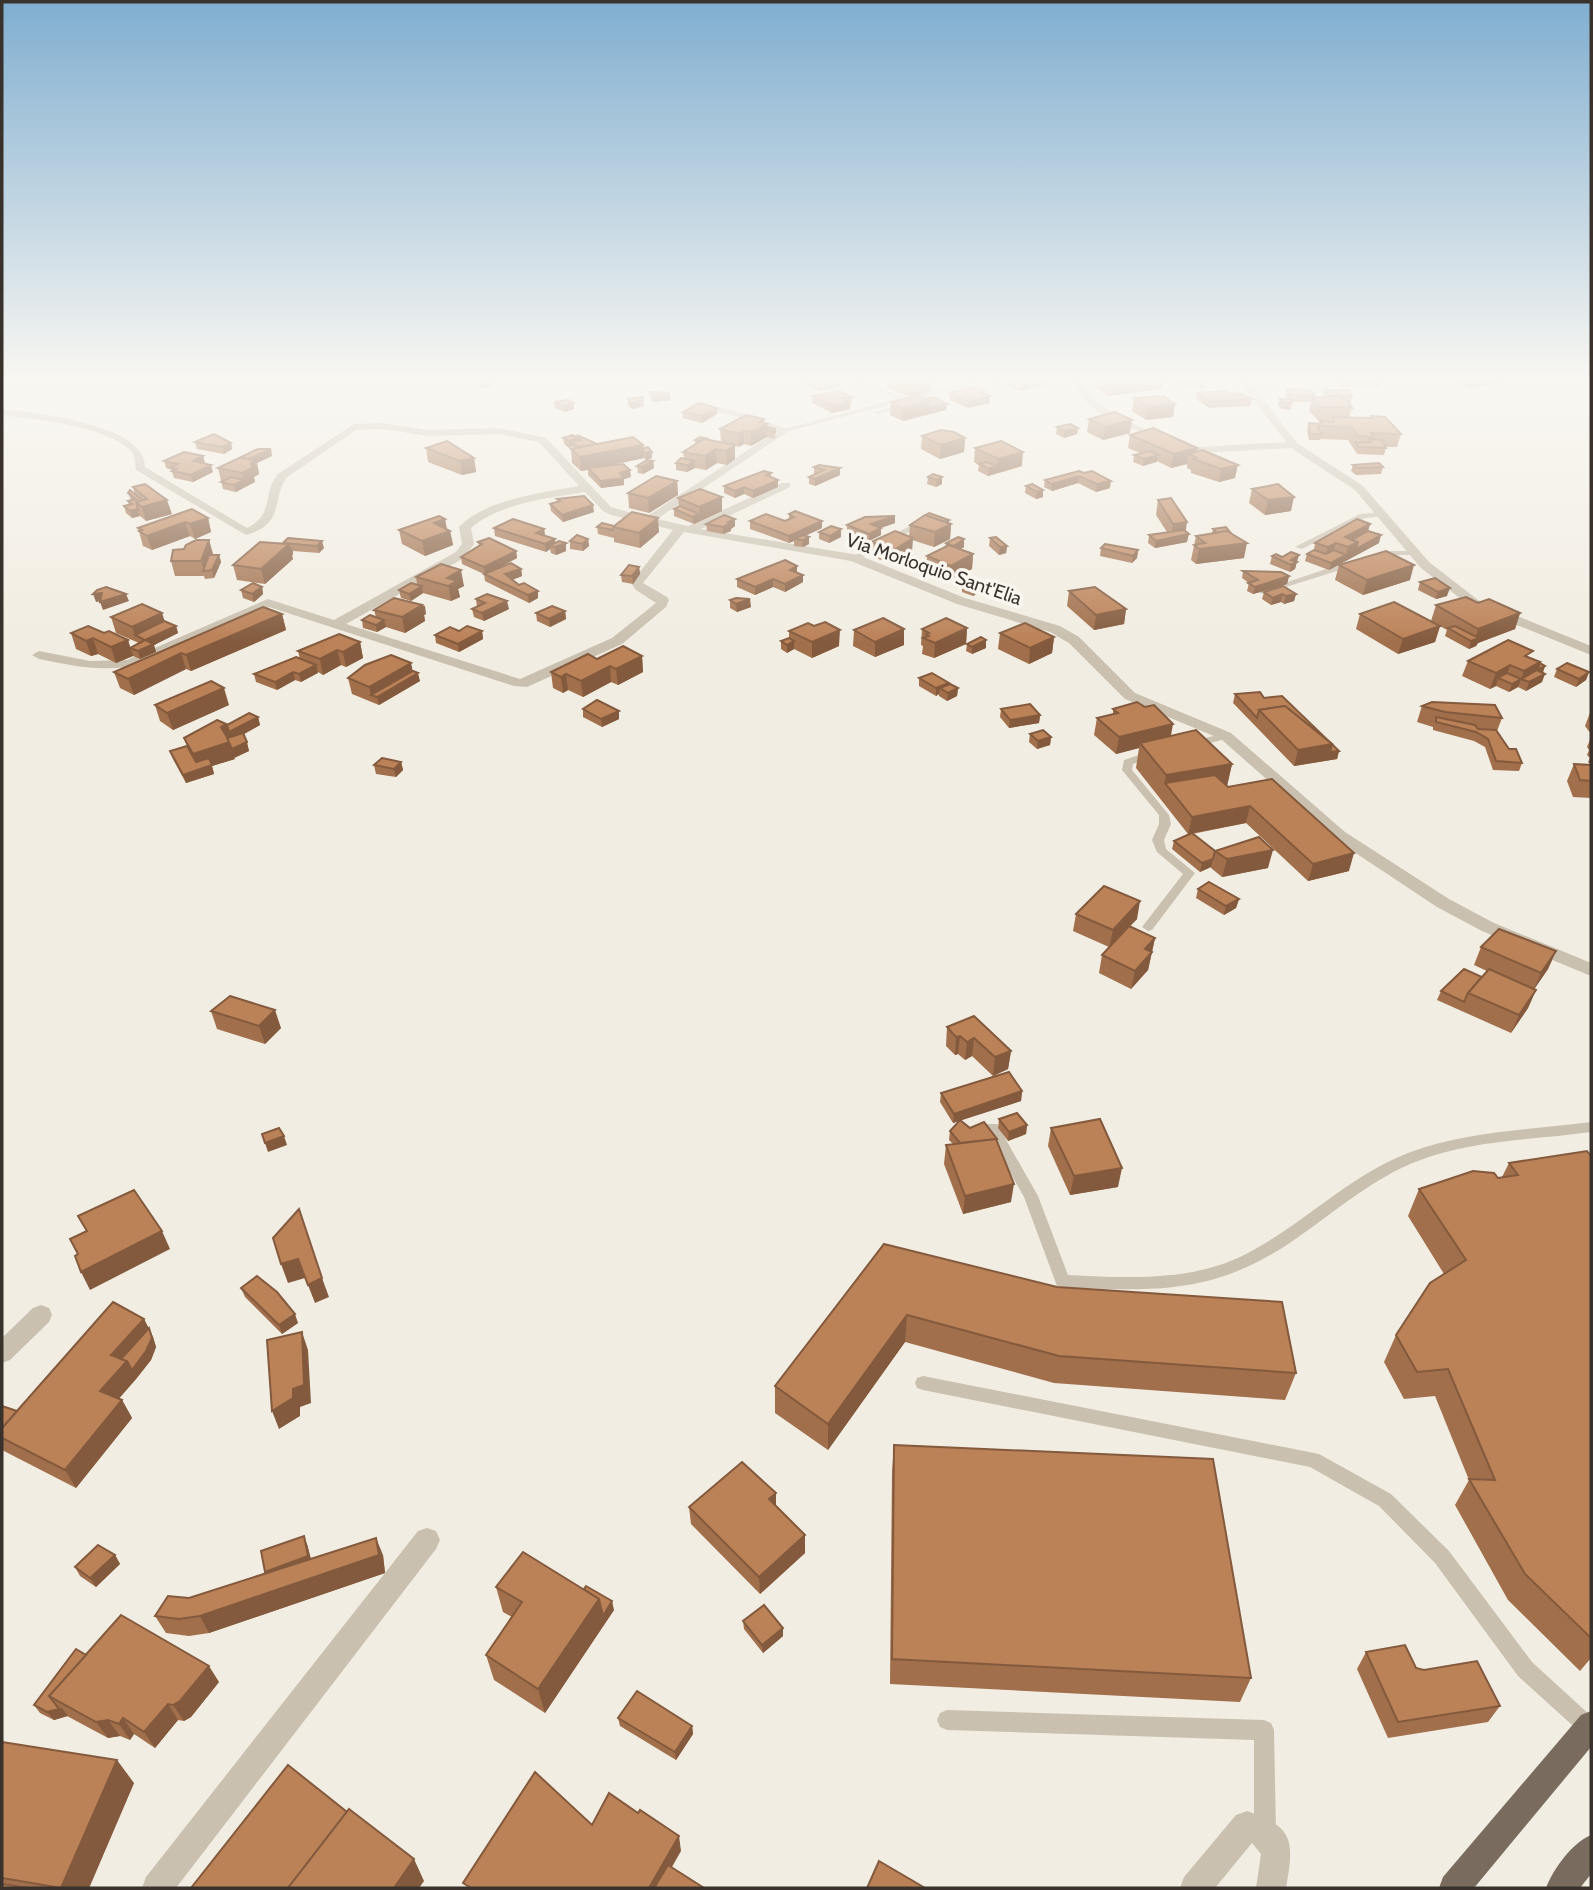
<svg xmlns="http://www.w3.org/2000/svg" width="1593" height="1890" font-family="Cabin,sans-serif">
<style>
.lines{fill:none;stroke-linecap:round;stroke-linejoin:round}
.service{fill:#c9c0af;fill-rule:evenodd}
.minor{fill:#c9c0af;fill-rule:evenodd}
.primary{fill:#796c5f;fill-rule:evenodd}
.wall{fill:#a16f4b}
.shaded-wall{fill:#835a3d}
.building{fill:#bb8157;stroke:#835a3d;stroke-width:2}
.labels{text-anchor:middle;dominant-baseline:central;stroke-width:7;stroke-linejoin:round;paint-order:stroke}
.far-street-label{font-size:19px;fill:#39322c;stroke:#f9f6ef}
</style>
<rect width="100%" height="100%" fill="#f2ede2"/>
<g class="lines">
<g class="service">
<path d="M842,378H851L907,398L984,378H995L907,402Z"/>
<path d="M1003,378H1014L984,387L981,385Z"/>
<path d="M886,402L888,403V405L785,432L781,430Z"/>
<path d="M906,403L908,404V406L878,414L875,412Z"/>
<path d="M1382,512H1385V516L1365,518L1302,549L1295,547L1360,514Z"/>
<path d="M919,521L926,523L857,560L850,558Z"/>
<path d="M1386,551H1414L1418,553L1414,555H1387L1373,560L1369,557Z"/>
<path d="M1353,560L1356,561V565L1264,594L1257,592Z"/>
<path d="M1226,733L1230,734V738L1193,747L1188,744L1189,742Z"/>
<path d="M1151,751L1155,752V756L1133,764L1132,770L1169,815L1171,824L1164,840L1166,849L1195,873L1152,930L1148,931L1142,927L1183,874L1157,852L1152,840L1159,824V815L1122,770L1124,760Z"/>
<path d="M1591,1122V1132C1534,1140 1472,1140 1418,1161C1373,1178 1336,1211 1297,1238C1217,1294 1157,1292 1063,1287L1057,1286L1024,1197L985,1128L987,1124H997L1038,1196L1068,1275C1127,1278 1192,1282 1246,1254C1303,1225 1348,1176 1408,1153C1466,1131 1530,1130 1591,1122Z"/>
<path d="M923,1376L1319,1454L1391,1494L1449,1551L1532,1662L1591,1716V1736L1582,1734L1518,1676L1435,1563L1379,1506L1310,1467L923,1390L917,1388L915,1383L917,1378Z"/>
<path d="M947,1710L1264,1720L1271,1723L1274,1730L1276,1832L1272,1839L1265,1843L1258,1839L1254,1832V1740L947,1730L940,1727L937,1720L940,1713Z"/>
</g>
<g class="minor">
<path d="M1072,378H1082C1088,412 1159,435 1190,445L1199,447L1286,442L1237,378H1247L1297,443L1363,486L1429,562L1478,600L1591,646V655L1470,606L1421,568L1355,490L1291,448L1199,453L1168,445L1100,413L1079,395Z"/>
<path d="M696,402L740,412L790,430L657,519L688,526L782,483H790V487L701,529L858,555L965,598L1060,626L1079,637L1135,693L1231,733L1345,832L1449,899L1494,923L1591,963V976L1482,931L1437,907L1333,838L1221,739L1125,699L1069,643L1050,632L957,604L851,561L684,532L643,583L667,597L669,600L666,607L622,644L527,687L514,686L269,607L146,663C108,673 77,667 39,659L32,655L39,651L90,661L127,660L268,599L334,620L456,552L462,544L459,527C484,500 544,492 579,486L539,442L499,434L429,436L382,429L356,430L286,478C271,504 284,524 246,535L136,470C135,464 136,455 130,450C104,425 36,420 2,415V409C35,413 146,424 145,467L247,528C275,514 262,493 278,474L354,424L382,423L429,430L499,428L546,438L611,507L646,517L777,431L734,416L693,407L691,405ZM585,492L603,511L611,515L673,530L631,583L636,590L656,603L612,638L520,679L346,624L464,558L474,544L471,528C500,503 548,498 585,492Z"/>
<path d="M41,1305L49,1308L52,1315L49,1322L10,1360L2,1363V1338L33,1308Z"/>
<path d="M427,1528L436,1531L440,1540L436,1549L176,1888H142L146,1877L418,1531Z"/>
<path d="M1247,1811C1295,1827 1294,1842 1286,1888H1256L1261,1854L1252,1843L1215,1888H1180L1184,1877L1236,1815Z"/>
</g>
<g class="primary">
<path d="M1591,1711V1747L1474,1888H1439L1443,1877L1581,1715Z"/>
<path d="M1591,1835V1874L1580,1888H1546C1553,1869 1572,1843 1591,1835Z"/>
</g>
</g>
<g class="wall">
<path d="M801,378H840V387L818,391L801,382Z"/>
<path d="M886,378H930L931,391L918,396L926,399L947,404L946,410L903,421L890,415L891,402L911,397L886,388Z"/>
<path d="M1048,378L1047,384L1020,391L1007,386L1008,379Z"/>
<path d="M1097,378H1163L1161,389L1108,396L1096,387Z"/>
<path d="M1178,378H1205V379V378H1210L1209,382L1205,383L1204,388L1177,384Z"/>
<path d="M1336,378H1381L1379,387H1342Z"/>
<path d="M1452,378H1512L1499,381L1498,383L1469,388L1452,380Z"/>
<path d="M1287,389L1315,396L1314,398L1323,397L1324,390L1352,396L1351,403H1349L1352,408L1349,418H1370L1371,416L1401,434L1397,447H1386L1384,455L1357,454L1348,440L1321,439L1320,440H1309L1307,430L1309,423L1319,424L1320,421H1332L1318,420L1309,411L1311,402H1292L1291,410L1281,409L1278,405L1280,399H1287L1285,396Z"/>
<path d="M649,392L671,400L653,402L650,398Z"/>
<path d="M950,393L986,394L990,403L968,408L950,400Z"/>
<path d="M1197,393L1232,394L1252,399L1250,406L1209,408L1196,399Z"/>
<path d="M812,396L852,403L850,404V409L832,413L812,403Z"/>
<path d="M1134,398L1175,404L1173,417L1146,420L1132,411Z"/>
<path d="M628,399L644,406L632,409L628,406Z"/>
<path d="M554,402L574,409L565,412L555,408Z"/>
<path d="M717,408V414L702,423L683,418V412Z"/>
<path d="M1089,419L1130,433L1103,440L1087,432Z"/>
<path d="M764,423L767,427L775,429V439L767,437L751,446L744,444L739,447L735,446V459L727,465L717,463L706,470L695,468L687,472L676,470V463L684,458L683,452L695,444V440H709L721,442L720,429Z"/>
<path d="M1057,427L1078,428L1077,434L1064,438L1056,434Z"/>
<path d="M577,435L597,444L643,445V448L652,452V458L646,460L644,458L603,467L631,477L624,479V485L601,488L588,475V470L581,471L572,463L571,449H572V447L569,448L564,444L563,438H577Z"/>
<path d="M1130,435L1197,448L1196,452L1235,478L1219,482L1191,473V470L1187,468V464L1171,468L1157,461L1143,466L1133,462L1134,455L1140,453L1128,448Z"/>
<path d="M922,436L965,438L964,452L940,459L921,449Z"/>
<path d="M195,442L231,443L232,449L224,454L197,449Z"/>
<path d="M426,448L474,458L476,472L462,475L428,462Z"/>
<path d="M975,448L1022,466L988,476L978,471L979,465L974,462Z"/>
<path d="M203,456L205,463L204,464L213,472L193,482L174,478L171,469L166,468L164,461Z"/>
<path d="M272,456L257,463L259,474L254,477L255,482L236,492L223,489L218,468Z"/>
<path d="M653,461L654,468L643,474L638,473L637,466Z"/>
<path d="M1353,465L1383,467L1381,474L1356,475L1351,471Z"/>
<path d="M814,467L840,468V475L815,486L809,484V477L814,474Z"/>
<path d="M1079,471L1110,488L1096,492L1078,483L1052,491L1044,487L1045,480Z"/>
<path d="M771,473V477L778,480V487L753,498L744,494L735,498L724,493V486Z"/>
<path d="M928,477H942V484L936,487L927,484Z"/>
<path d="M677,481L678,495L649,513L629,508L628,493Z"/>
<path d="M1026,486L1043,490V497L1036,499L1025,493Z"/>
<path d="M133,487L172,514L146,521L140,516L132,518L126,513L124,506L129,505L128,501L131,500L128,493L135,495Z"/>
<path d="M1252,489L1291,511L1265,515L1249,503Z"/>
<path d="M722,497V511L694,524L674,516V509L679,507L678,498Z"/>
<path d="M557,499L594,512L563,522L551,511L550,504L558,502Z"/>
<path d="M1158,500L1187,522L1185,531L1187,542L1155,548L1148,543L1149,535L1167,532L1156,515Z"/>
<path d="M789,514L822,528L805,536L809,537V544L803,547L794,546V541L789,543L750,529V521H785L789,519Z"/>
<path d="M208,518L211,532L195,539L190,536L152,550L143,546L138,528Z"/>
<path d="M445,519L447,529L450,531L453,545L425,556L402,544L399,530Z"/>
<path d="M949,520V523L951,524L950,539L934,547L912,540V553L893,565L871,556V542L909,536L910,525Z"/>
<path d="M895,523L881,528V535L869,541L847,532V525Z"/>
<path d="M706,524L735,526L731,529V531L723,534L707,531Z"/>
<path d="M1370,524L1368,531L1379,543L1329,570L1305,561L1307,554L1314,550L1315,543Z"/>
<path d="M614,526L659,532L640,548L614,542V538L598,534L597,527Z"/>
<path d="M494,528L544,529L545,536L555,543H566V551L556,555L551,553L550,549L546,552L495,536Z"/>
<path d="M841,529V537L829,543L819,539V532Z"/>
<path d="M1213,529L1230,532L1244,558L1196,564L1191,560L1196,536L1212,533Z"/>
<path d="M288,538L324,548L319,553L293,551V554L292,556L293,559L265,584L237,580L233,565L283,543Z"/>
<path d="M990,538L1007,546L1006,553L999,555L989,546Z"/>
<path d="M588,539L589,546L583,551L570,549V541Z"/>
<path d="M964,539V547L960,549L973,554L972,569L949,581L926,571L927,556L945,547L946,543Z"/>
<path d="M209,540L213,555H219L221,562L214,578L205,579L204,576H175L171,561L184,549Z"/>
<path d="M478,542L516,551L517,558L498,568L521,569L522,576L512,580L538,598L529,603L485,581L484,574L462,564L461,557L479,545Z"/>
<path d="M1101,548L1138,550L1137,558L1132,563L1100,556Z"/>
<path d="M1272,556L1282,557L1298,563H1296L1295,569L1290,572L1270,564Z"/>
<path d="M1339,565L1410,580L1363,595L1335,580Z"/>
<path d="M639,567L640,574L633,584L622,582L621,575Z"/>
<path d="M1243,571L1289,576L1287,584L1253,594L1247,591L1249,583L1242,578Z"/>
<path d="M797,573L803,575V582L785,592L773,587L755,595L737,587V579Z"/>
<path d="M416,577L464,586L458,589L460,597L451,601L423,593L411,601L401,598L399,590L417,584Z"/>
<path d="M1420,582L1447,596L1436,599L1418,590Z"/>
<path d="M981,583L980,591L973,596L962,592V584Z"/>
<path d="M262,587L263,594L254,602L243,598L241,590Z"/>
<path d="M1069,591L1126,609L1124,624L1094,630L1067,606Z"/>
<path d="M1264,592L1296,594L1294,601L1284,604L1281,602L1271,605L1262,599Z"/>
<path d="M476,599L509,609L484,621L474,617L472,609L477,607Z"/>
<path d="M730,600L751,607L737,612L730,608Z"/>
<path d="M1478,603L1520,613L1515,629L1478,643L1476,646L1469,649L1445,636L1447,630L1431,621L1436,605Z"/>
<path d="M374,610L426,614L424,615L425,621L405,633L386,627L377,632L363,628L362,620L376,617Z"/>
<path d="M565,611L566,619L550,627L537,621L536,613Z"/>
<path d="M282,614L286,630L191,671L186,669L134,695L120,688L114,672Z"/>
<path d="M1360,614L1440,626L1435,642L1398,654L1356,629Z"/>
<path d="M111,617L164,621L176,626L178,633L154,645L156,652L140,659L133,656L116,663L98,654L91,656L76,649L71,633H104L128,640L130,648L139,643L116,633Z"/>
<path d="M967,628L966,644L934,658L922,654L923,646L921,645L922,629Z"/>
<path d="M904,629V645L875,657L853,646L854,630Z"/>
<path d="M459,631H482L483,639L459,652L436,643L435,635Z"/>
<path d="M789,631L839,646L812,658L794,649L787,653L781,649V641L789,638Z"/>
<path d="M1000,633L1054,637L1052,653L1029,664L998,649Z"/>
<path d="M986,640V648L972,654L966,651L967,644Z"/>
<path d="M360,642L363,658L346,667L341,665L323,675L318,672L301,682L295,680L277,690L256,682L254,674L300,659L298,651Z"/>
<path d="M642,656L643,672L618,685L611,682L583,697L568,690L563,693L553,688L551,672L597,659Z"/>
<path d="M1531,658L1545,666L1543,673L1542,682L1526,691L1518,687L1509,692L1496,686L1490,689L1462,676L1468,661Z"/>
<path d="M1557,669L1589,672L1586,680L1576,687L1554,677Z"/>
<path d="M413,671L420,681L379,705L352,694L348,678Z"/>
<path d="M919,678L949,684L958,688L957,696L947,701L939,696V694L936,696L919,686Z"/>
<path d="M1235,694L1264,698L1339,751L1337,759L1294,766L1233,703Z"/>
<path d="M155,705H229L173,730L160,721Z"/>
<path d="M1422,706L1502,718L1497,731L1509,749L1522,763L1519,771L1493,770L1485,747L1474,741L1433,730V727L1417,722Z"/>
<path d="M583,709L619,719L602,727L583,717Z"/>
<path d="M1001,709L1040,715L1039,723L1009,728L1000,717Z"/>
<path d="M1113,709L1232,764L1227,786L1349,871L1308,881L1246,823L1192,834L1215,851L1268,868L1222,877L1211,868V867L1200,872L1172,849L1174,841L1188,834L1136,768L1139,748L1116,754L1094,735L1097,718L1113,714Z"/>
<path d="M1591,710V734L1585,726Z"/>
<path d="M258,717L260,725L244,734L249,751L234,758L235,759L212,766L214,774L186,783L173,759L170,751L187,746L184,738Z"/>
<path d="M1030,734L1051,737L1050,745L1037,749L1029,742Z"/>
<path d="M1591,737V765L1588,762L1590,758L1587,755L1589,750L1587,747Z"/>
<path d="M401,762L403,770L396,777L376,774L374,765Z"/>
<path d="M1574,764L1591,765V798L1573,797L1567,781Z"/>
<path d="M1198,889L1239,899L1236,908L1224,915L1196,898Z"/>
<path d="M1076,914L1137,919L1129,927L1155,938L1148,970L1131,989L1099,973L1102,955L1109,947L1073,931Z"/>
<path d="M1481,947L1556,951L1548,969L1534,989L1536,990L1528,1008L1511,1033L1437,1000L1441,991L1482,977L1487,971L1474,965Z"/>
<path d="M211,1011L281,1028L265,1044L217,1029Z"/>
<path d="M947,1027L1011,1051L1008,1069L993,1076L972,1056L965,1060L958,1054L955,1055L946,1046Z"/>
<path d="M1022,1091L1021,1101L961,1120L970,1128L997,1141L1011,1202L963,1214L944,1164L946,1145L953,1144L949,1140L950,1131L959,1121L953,1123L940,1102L941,1093Z"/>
<path d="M999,1119L1027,1125L1026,1134L1008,1141L998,1128Z"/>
<path d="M1051,1128L1118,1187L1070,1195L1048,1146Z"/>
<path d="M1591,1156V1658L1580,1671L1508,1600L1455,1505L1469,1480L1435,1396L1404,1399L1384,1362L1396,1335L1444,1274L1408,1216L1419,1189L1502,1177L1509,1163Z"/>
<path d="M884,1244L1296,1373L1285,1400L1054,1383L905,1342L828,1450L775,1413V1386Z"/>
<path d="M241,1288L298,1323L282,1334L245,1297Z"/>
<path d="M144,1319L153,1337L156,1347L151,1360L136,1379L119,1398L122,1400L132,1418L76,1488L2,1450V1406L17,1411Z"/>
<path d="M894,1445L1251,1678L1240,1702L890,1684L892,1472Z"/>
<path d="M776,1493V1506L805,1553L760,1594L691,1524L689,1507Z"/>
<path d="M307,1544L311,1559L383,1555L385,1573L209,1633L189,1636L166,1633L155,1616L189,1598L265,1573Z"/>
<path d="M115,1555L120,1564L96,1587L80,1576L75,1567Z"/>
<path d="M496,1587L614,1610L545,1713L494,1680L486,1655L512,1617L503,1612Z"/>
<path d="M743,1621L783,1636L763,1653L744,1629Z"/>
<path d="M1366,1652L1424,1670L1500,1706L1488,1722L1388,1738L1357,1669Z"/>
<path d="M86,1655L219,1682L191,1717L184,1721L178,1720L155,1748L134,1734L130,1740L120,1736L108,1738L67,1716L54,1720L40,1713L34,1705Z"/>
<path d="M618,1718L692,1726L693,1734L676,1760L620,1726Z"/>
<path d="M2,1742L134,1783L89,1888H2Z"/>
</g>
<g class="shaded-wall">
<path d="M822,378H840V387L818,391V379Z"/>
<path d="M1048,378L1047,384L1020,391L1021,385Z"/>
<path d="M1151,378H1163L1161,389L1108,396L1110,383Z"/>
<path d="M1205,378H1210L1209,382L1205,383Z"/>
<path d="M1471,378H1500L1498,383L1469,388Z"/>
<path d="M1501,378H1512L1500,381Z"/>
<path d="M931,379V391L913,397V385Z"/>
<path d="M490,381L491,387L480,388L479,382Z"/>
<path d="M670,393L671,400L653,402V396Z"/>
<path d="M990,396V403L968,408L969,402Z"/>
<path d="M852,397L850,409L832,413L833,406L843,398Z"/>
<path d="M643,400L644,406L632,409L631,403Z"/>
<path d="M930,401L929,414L903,421V408Z"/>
<path d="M574,403V409L565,412V406Z"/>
<path d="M947,404L946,410L929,414L930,408Z"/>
<path d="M1175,404L1173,417L1146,420L1148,407Z"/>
<path d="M717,408V414L702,423V416Z"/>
<path d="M764,419V425L767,424V437L751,446V432L759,422Z"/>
<path d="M1132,420L1130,433L1103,440L1105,427Z"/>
<path d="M1078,428L1077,434L1064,438V431Z"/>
<path d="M744,431V444L739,447V434Z"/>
<path d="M578,438L579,445L572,442V447L569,448V441Z"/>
<path d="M965,438L964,452L940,459L941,445Z"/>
<path d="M231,443L232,449L224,454L222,447Z"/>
<path d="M643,445L644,458L581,471L580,457Z"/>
<path d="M735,445V459L727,465L726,451Z"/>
<path d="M1197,448L1195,457L1189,454L1187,464L1171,468L1174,454Z"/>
<path d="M271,449L272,456L257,463L259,474L254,477L249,459Z"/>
<path d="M716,449L717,463L706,470L705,456Z"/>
<path d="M652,452V458L646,460L645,453Z"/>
<path d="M1023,452L1022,466L988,476L989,469L997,466L998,459Z"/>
<path d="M1158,455L1157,462L1143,466L1144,459Z"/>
<path d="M203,456L205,463L195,468L193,461Z"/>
<path d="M474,458L476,472L462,475L460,461Z"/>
<path d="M653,461L654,468L643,474L642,467Z"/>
<path d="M694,461L695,468L687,472V465Z"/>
<path d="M211,465L213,472L193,482L191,475Z"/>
<path d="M1238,465L1235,478L1219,482L1221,469Z"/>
<path d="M252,468L255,482L245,487L242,473Z"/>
<path d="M840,468V475L815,486V479Z"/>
<path d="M630,470L631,477L624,479V485L601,488L600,481L620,473Z"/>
<path d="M1079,476L1078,483L1052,491V484Z"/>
<path d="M942,477V484L936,487L937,480Z"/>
<path d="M244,480L245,487L236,492L234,485Z"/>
<path d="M778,480V487L753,498V491Z"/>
<path d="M677,481L678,495L649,513L648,498Z"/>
<path d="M1111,481L1110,488L1096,492L1097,484Z"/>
<path d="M744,487V494L735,498V491Z"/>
<path d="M1043,490V497L1036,499L1037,492Z"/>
<path d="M722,497V511L700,521L699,507Z"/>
<path d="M1294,497L1291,511L1265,515L1268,500Z"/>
<path d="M167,500L172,514L146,521L142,507Z"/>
<path d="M593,505L594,512L563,522L562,515Z"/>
<path d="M138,509L140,516L132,518L130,511Z"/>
<path d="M699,514L700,521L694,524L693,517Z"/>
<path d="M895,516V523L871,531V524Z"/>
<path d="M208,518L211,532L195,539L190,524Z"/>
<path d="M658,518L659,532L640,548L639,533Z"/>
<path d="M445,519L447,532L450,531L453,545L425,556L422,541L434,523Z"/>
<path d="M735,519V526L731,529V531L723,534V527L728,522Z"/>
<path d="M949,520V525L951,524L950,539L934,547L935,525Z"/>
<path d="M822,521V528L798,539H794V541L789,543V536Z"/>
<path d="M185,522L190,536L152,550L147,536Z"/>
<path d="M1187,522L1185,535L1189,534L1187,542L1155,548L1156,541L1171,538L1173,524Z"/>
<path d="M1370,524L1366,538L1381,535L1379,543L1344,562L1348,547L1345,537Z"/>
<path d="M881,528V535L869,541V534Z"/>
<path d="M544,529L545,536L536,533Z"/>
<path d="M841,529V537L829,543L830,536Z"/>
<path d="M809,537V544L803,547V540Z"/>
<path d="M913,538L912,553L893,565L894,550Z"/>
<path d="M555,539L556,546H550V549L546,552L545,544Z"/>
<path d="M588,539L589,546L583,551L582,544Z"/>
<path d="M964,539V547L954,553V546Z"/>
<path d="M209,540L213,554L207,571H204L201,561Z"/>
<path d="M322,541L324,548L319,553L317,546Z"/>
<path d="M566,543V551L556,555L555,547Z"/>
<path d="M1247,543L1244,558L1196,564L1199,549Z"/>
<path d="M1336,543L1332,557L1324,560L1328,547Z"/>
<path d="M289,544L290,548L292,547L293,554L292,556L293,559L265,584L261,569Z"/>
<path d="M1007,546L1006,553L999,555L1000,547Z"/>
<path d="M1138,550L1137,558L1132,563L1133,556Z"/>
<path d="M516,551L517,558L485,575L484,567Z"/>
<path d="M973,554L972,569L949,581L951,566Z"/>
<path d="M219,555L221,562L214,578L212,570Z"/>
<path d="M1299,555L1295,569L1290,572L1291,565V560Z"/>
<path d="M1346,555L1344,562L1329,570L1331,563Z"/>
<path d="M1414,565L1410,580L1363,595L1367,580Z"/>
<path d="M797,566V574L790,570Z"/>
<path d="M639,567L640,574L633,584L632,576Z"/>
<path d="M521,569L522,576L506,582L505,574Z"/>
<path d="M461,570L464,586L458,589L460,597L451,601L447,578Z"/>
<path d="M803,575V582L785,592V584Z"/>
<path d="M1289,576L1287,584L1253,594L1255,587Z"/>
<path d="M773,579V587L755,595V587Z"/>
<path d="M981,583L980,591L973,596L974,588Z"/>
<path d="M422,586L423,593L411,601L409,594Z"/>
<path d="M262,587L263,594L254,602L252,594Z"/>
<path d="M1450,588L1447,596L1436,599L1438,592Z"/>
<path d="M538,591V598L529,603L528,595Z"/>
<path d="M102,593L126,594L129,601L103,610L100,602L102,601L96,602L93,594Z"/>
<path d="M1282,594L1281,602L1271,605L1273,598Z"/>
<path d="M1296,594L1294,601L1284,604L1286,596Z"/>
<path d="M750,599L751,607L737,612L736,604Z"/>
<path d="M507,601L509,609L484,621L482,613Z"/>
<path d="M422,605L425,606L426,614L424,615L425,621L405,633L402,617Z"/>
<path d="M1126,609L1124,624L1094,630L1096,615Z"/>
<path d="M565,611L566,619L550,627L549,619Z"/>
<path d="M162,613L167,628L135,635L132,627Z"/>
<path d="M1520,613L1515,629L1478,643L1476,646L1469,649L1471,641L1475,640L1478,629Z"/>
<path d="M282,614L286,630L191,671L186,655Z"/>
<path d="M384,620L386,627L377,632L376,625Z"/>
<path d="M176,626L178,633L154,645L156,652L140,659L138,651L145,640Z"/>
<path d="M1440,626L1435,642L1398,654L1403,639Z"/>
<path d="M967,628L966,644L934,658L935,643Z"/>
<path d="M904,629V645L875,657V642Z"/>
<path d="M840,630L839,646L812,658V642Z"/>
<path d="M482,631L483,639L459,652L458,644Z"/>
<path d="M1054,637L1052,653L1029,664L1030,648Z"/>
<path d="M93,638L98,654L91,656L86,641Z"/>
<path d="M128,640L133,656L116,663L111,647Z"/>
<path d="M986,640V648L972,654V647Z"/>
<path d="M794,641V649L787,653V645Z"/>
<path d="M360,642L363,658L346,667L343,652Z"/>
<path d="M337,650L341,665L323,675L320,659Z"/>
<path d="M181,653L186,669L134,695L128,679Z"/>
<path d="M642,656L643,672L618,685L616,669Z"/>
<path d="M1540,662L1537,670L1545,666L1542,674L1521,679L1518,687L1509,692L1512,684L1521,679L1524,671Z"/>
<path d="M411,663L414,676L418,673L420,681L379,705L377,697L371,695L369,687Z"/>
<path d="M316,665L318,673L301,682L299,674Z"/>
<path d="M1510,665L1505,681L1498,678L1496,686L1490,689L1496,673Z"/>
<path d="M610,666L611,682L583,697L581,681Z"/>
<path d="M293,672L295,680L277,690L275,682Z"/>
<path d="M1589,672L1586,680L1576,687L1579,679Z"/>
<path d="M566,674L568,690L563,693L561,677Z"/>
<path d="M1545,674L1542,682L1526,691L1529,682Z"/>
<path d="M949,683L948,691L940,688L939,694L936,696V688Z"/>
<path d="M224,688L229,705L173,730L167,713Z"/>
<path d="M958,688L957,696L947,701L948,693Z"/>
<path d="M619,711V719L602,727L601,719Z"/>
<path d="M1040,715L1039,723L1009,728L1010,720Z"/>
<path d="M258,717L260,725L228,743L247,742L249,751L234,758L235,759L212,766L214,774L186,783L183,775L198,770L193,754L221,727L226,724L229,732Z"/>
<path d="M1173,724L1170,741L1140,743L1139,748L1116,754L1119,737Z"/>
<path d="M1051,737L1050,745L1037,749L1038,741Z"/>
<path d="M1332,744L1339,751L1337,759L1294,766L1298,750Z"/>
<path d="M401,762L403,770L396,777L394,769Z"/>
<path d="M1232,764L1226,790L1165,783L1166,775Z"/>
<path d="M1250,806L1246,823L1188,834L1192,817Z"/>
<path d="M1273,850L1268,868L1222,877L1227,859Z"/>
<path d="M1354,853L1349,871L1308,881L1313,864Z"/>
<path d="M1213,859L1211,867L1200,872L1202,863Z"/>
<path d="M1239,899L1236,908L1224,915L1226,906Z"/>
<path d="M1140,901L1137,919L1109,948L1113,930Z"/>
<path d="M1155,938L1148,970L1131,989L1135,971L1145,949Z"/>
<path d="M1556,951L1548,969L1533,991L1541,973Z"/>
<path d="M1536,990L1528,1008L1511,1033L1519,1015Z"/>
<path d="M275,1010L281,1028L265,1044L259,1026Z"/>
<path d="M960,1036L958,1054L955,1055L956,1037Z"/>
<path d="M974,1038L972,1056L965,1060L967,1042Z"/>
<path d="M1011,1051L1008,1069L993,1076L995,1057Z"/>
<path d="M1022,1091L1021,1101L953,1123L954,1114Z"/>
<path d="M1027,1125L1026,1134L1008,1141L1009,1132Z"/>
<path d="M284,1136L287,1145L268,1152L265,1143Z"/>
<path d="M1122,1168L1118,1187L1070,1195L1074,1176Z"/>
<path d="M1014,1184L1011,1202L963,1214L965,1196Z"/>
<path d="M162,1231L170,1249L90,1290L81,1272Z"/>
<path d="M298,1259L305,1278L288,1283L281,1264Z"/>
<path d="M322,1278L329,1297L315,1303L308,1285Z"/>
<path d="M295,1314L298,1323L282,1334L279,1325Z"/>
<path d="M907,1315L905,1342L828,1450V1424Z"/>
<path d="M144,1319L153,1337L156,1347L151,1360L136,1379L110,1409L100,1391L111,1355Z"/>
<path d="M302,1332L308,1350L311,1403L300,1407V1416L279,1429L272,1411L293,1389Z"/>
<path d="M122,1400L132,1418L76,1488L65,1470Z"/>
<path d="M776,1493V1511L769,1499Z"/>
<path d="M805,1535V1553L760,1594L759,1577Z"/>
<path d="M304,1536L307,1544L312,1564L269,1581L265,1572Z"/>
<path d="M376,1538L383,1555L385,1573L209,1633L200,1616Z"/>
<path d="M115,1555L120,1564L96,1587L90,1578Z"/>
<path d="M599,1599L612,1601L614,1610L545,1713L538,1689Z"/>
<path d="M783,1628V1636L763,1653L762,1645Z"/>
<path d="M209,1666L219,1682L191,1717L184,1721L173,1705Z"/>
<path d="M168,1704L178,1720L155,1748L144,1732Z"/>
<path d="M62,1708L68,1716L54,1720L47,1712Z"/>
<path d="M123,1718L134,1734L130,1740L119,1724Z"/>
<path d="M108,1720L120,1736L108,1738L96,1722Z"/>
<path d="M692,1726L693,1734L676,1760L675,1752Z"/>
<path d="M117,1760L134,1783L89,1888H61Z"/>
<path d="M679,1836L681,1851L660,1888H649Z"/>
<path d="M414,1859L424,1881L419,1888H394Z"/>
</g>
<g class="building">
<path d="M478,378H488L490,381L479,382Z"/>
<path d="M895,378H930L931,379L913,385Z"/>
<path d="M1013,378H1046L1021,385L1008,379Z"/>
<path d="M1102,378H1151L1110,383Z"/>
<path d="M977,386L986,390L980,392L990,396L969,402L950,393Z"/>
<path d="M1287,389L1311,390L1315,396L1290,395Z"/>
<path d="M1324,390H1348L1352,396H1328Z"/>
<path d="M839,391L852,397L843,398L850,402L833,406L812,396Z"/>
<path d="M1225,391L1232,394L1240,393L1252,399L1210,402L1197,393Z"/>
<path d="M649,392L670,393L653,396Z"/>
<path d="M917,395L930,401L903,408L891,402Z"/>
<path d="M1163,396L1175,404L1148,407L1134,398Z"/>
<path d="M1338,396L1341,399H1347L1352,408L1321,407L1312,398Z"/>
<path d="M643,397V400L631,403L628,399Z"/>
<path d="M933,397L947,404L930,408V401L926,399Z"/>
<path d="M1280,399H1290L1292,403H1282Z"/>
<path d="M568,400L574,403L565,406L554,402Z"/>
<path d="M699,403L717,408L702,416L683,412Z"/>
<path d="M1115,412L1132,420L1105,427L1089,419Z"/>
<path d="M746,415L764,419L759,422L767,424L751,432L744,431L739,434L720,429Z"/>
<path d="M1371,416L1385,417L1401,434L1371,433L1373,437L1358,436L1352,427L1323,426L1320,421L1334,422L1333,417L1372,418Z"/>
<path d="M1309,423L1319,424L1318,428L1322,434H1310Z"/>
<path d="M1070,424L1078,428L1064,431L1057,427Z"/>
<path d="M767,427L775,429V432L767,430Z"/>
<path d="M1153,428L1197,448L1174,454L1130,435Z"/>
<path d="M941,430L954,432L965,438L941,445L922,436Z"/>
<path d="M214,434L231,443L222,447L195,442Z"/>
<path d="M572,435L578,438L569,441L563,438Z"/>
<path d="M577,435L597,444L578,447L572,442L581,440Z"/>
<path d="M633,437L643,445L580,457L571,449Z"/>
<path d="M700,437L709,439H704L700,441L695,440Z"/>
<path d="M704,439L735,445L726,451L716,449L705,456L683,452Z"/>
<path d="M1369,439L1382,440L1386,448L1359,447L1356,443L1371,442Z"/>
<path d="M447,441L474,458L460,461L426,448Z"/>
<path d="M1001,441L1023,452L998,459L975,448Z"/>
<path d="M648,447L652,452L645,453L643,451V448Z"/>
<path d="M258,449H271L249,459L241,457Z"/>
<path d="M1202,450L1238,465L1221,469L1193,459L1197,458L1189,454Z"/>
<path d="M1150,451L1158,455L1144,459L1134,455Z"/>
<path d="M184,452L203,456L193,461L211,465L191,475L172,471L176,469L170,468L178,464L164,461Z"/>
<path d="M239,458L256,460L251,463L252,468L242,473L218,468Z"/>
<path d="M681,458L694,461L687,465L676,463Z"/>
<path d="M647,460L653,461L642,467L637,466Z"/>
<path d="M987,462L997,466L989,469L979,464Z"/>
<path d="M1379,463L1383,467L1358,468L1353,465Z"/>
<path d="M623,464L630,470L620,473L624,478L600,481L588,468Z"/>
<path d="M819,465L840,468L815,479L809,477L824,470L814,467Z"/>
<path d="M764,471L771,473L766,475L778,480L753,491L744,487L735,491L724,486Z"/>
<path d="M1079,471L1084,473L1092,471L1111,481L1097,484L1079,476L1052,484L1045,480Z"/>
<path d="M933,474L942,477L937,480L928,477Z"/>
<path d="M656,476L677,481L648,498L628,493Z"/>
<path d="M231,477L244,480L234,485L221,482Z"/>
<path d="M145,484L167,500L142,507L136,502L147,499L133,487Z"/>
<path d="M1032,484L1043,490L1037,492L1026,486Z"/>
<path d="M1278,484L1294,497L1268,500L1252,489Z"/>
<path d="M700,489L722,497L699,507L678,498Z"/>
<path d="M130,490L142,500L136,502L138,509L130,511L124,506L132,504L128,501L136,499L128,493Z"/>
<path d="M584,496L593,505L562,515L550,504L560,501L557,499Z"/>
<path d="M1171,498L1187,522L1173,524L1158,500Z"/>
<path d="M680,506L699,514L693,517L674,509Z"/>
<path d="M192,509L208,518L190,524L185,522L147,536L139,531L142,530L138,528Z"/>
<path d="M795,511L822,521L789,536L750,521L766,514L785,521L794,517L789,514Z"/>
<path d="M632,512L658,518L639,533L613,527Z"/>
<path d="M929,513L949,520L944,522L924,516Z"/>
<path d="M724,515L735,519L728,522L730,523L723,527L706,524Z"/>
<path d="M925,515L951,524L935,532L910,525Z"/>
<path d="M439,516L445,519L434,523L450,531L422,541L399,530Z"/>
<path d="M895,516L871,524L881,528L869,534L847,525L865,517Z"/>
<path d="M513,519L544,529L536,533L555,539L545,544L494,528Z"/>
<path d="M1357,519L1370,524L1345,537L1358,542L1348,547L1336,543L1328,547L1315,543Z"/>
<path d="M602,523L614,526L613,527V530L597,527Z"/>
<path d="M831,526L841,529L830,536L819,532Z"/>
<path d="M1226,527L1230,532L1227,531L1217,533L1213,529Z"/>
<path d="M1184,530L1189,534L1156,541L1149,535Z"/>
<path d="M895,531L913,538L894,550L871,542Z"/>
<path d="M1227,531L1247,543L1199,549L1194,545L1205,543L1196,536Z"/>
<path d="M1368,531L1381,535L1356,549L1358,542L1352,540Z"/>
<path d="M577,535L588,539L582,544L570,541Z"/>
<path d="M803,535L809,537L803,540L794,539Z"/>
<path d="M958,537L964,539L954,546L946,543Z"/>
<path d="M996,537L1007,546L1000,547L990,538Z"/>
<path d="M288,538L322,541L317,546L283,543Z"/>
<path d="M489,538L516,551L484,567L461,557L482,544L478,542Z"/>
<path d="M196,540H209L201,561H171L173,550L184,549L186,545Z"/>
<path d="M559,541L566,543L555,547L550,546Z"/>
<path d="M260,542L289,544L261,569L233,565Z"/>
<path d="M1105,544L1138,550L1133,556L1101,548Z"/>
<path d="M949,545L973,554L951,566L927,556Z"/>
<path d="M1314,550L1326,554L1334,550L1346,555L1331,563L1307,554Z"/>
<path d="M1386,551L1414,565L1367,580L1339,565Z"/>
<path d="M1291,552L1299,555L1291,560L1297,562L1291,565L1272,556L1276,554L1282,557Z"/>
<path d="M209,555H219L212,570L203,571Z"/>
<path d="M785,560L797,566L790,570L803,575L785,584L773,579L755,587L737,579Z"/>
<path d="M511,563L521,569L505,574L519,585L524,583L538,591L528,595L484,574Z"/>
<path d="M441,564L461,570L447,578L457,581L448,586L416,577Z"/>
<path d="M629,565L639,567L632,576L621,575Z"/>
<path d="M1243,571L1281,572L1289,576L1255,587L1248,583L1258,580Z"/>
<path d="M1435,578L1450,588L1438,592L1420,582Z"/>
<path d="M970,579L981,583L974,588L962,584Z"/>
<path d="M253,583L262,587L252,594L241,590Z"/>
<path d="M411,583L422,586L409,594L399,590Z"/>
<path d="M1283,586L1296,594L1286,596L1282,594L1273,598L1264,592Z"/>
<path d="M106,587L126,594L100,602L102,593L93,594L97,590Z"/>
<path d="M1095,587L1126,609L1096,615L1069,591Z"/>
<path d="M487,594L507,601L482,613L472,609L485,603L476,599Z"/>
<path d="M1466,597L1478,603L1489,599L1520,613L1478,629L1436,605Z"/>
<path d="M394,598L422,605L402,617L374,610Z"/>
<path d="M736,598L750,599L736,604L730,600Z"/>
<path d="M1394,602L1440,626L1403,639L1360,614Z"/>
<path d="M142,604L162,613L132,627L111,617Z"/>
<path d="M552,606L565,611L549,619L536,613Z"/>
<path d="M263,607L282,614L186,655L181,653L128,679L114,672Z"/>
<path d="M370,615L384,620L376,625L362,620Z"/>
<path d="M883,618L904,629L875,642L854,630Z"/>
<path d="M946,618L967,628L935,643L923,638L929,636L926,634L929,633L922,629Z"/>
<path d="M164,621L176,626L145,640L154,644L138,651L130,648L145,640L135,635Z"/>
<path d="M825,622L840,630L812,642L789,631L808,623L814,626Z"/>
<path d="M1025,623L1054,637L1030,648L1000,633Z"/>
<path d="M88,626L104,633L109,631L128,640L111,647L93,638L86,641L71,633Z"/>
<path d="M467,626L482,631L458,644L435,635L450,627L459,631Z"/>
<path d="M1455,626L1479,638L1471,641L1448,628Z"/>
<path d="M339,634L360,642L343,652L337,650L320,659L298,651Z"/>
<path d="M981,637L986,640L972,647L967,644Z"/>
<path d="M789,638L794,641L787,645L781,641Z"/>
<path d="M1508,640L1533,651L1525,656L1540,662L1524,671L1510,665L1496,673L1468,661Z"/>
<path d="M623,646L642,656L616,669L610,666L581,681L566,674L561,677L551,672L588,654L597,659Z"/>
<path d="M391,655L411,663L369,687L348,678L365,665Z"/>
<path d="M296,657L316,665L299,674L293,672L275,682L254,674Z"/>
<path d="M1540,663L1545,666L1537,670Z"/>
<path d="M1567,663L1589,672L1579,679L1557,669Z"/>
<path d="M1537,670L1545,674L1529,682L1521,679Z"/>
<path d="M413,671L418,673L377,697L371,695Z"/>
<path d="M932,673L949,683L936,688L919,678Z"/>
<path d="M1507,673L1521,679L1512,684L1498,678Z"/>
<path d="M211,681L224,688L167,713L155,705Z"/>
<path d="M950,684L958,688L948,693L940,688Z"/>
<path d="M1260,692L1264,698L1282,696L1339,751L1330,752L1332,744L1285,706L1259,710L1257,718L1235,694Z"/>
<path d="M597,700L619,711L601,719L583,709Z"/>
<path d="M1137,702L1145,707L1154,705L1173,724L1119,737L1097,718L1118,713L1113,709Z"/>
<path d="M1432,702L1495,705L1502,718L1445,712L1422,706Z"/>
<path d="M1030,704L1040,715L1010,720L1001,709Z"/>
<path d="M1285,706L1332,744L1298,750L1259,710Z"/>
<path d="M249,713L258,717L229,732L227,725Z"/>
<path d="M1436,717L1475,725L1478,729L1496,730L1509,749H1516L1522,763L1496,761L1488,739L1476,732L1436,722Z"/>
<path d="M217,720L226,724L221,727L230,742L193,754L184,738Z"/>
<path d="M1043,730L1051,737L1038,741L1030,734Z"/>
<path d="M1196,730L1232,764L1166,775L1140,743Z"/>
<path d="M243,733L247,742L232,749L227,738Z"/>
<path d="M187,746L196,762L209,758L212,765L183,775L170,751Z"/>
<path d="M382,758L401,762L394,769L374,765Z"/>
<path d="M1574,764L1591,765V781L1580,780Z"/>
<path d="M1215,775L1228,787L1272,779L1354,853L1313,864L1250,806L1192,817L1165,783Z"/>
<path d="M1192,833L1215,851L1213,859L1202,863L1174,841Z"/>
<path d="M1259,837L1273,850L1227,859L1215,851Z"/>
<path d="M1209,882L1239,899L1226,906L1198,889Z"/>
<path d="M1104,886L1140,901L1113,930L1076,914Z"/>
<path d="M1129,926L1155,938L1145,949L1152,952L1135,971L1102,955Z"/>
<path d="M1499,929L1556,951L1541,973L1481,947Z"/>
<path d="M1464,969L1482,977L1468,993L1464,1002L1441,991Z"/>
<path d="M1489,969L1536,990L1519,1015L1468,993Z"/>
<path d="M230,996L275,1010L259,1026L211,1011Z"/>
<path d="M974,1016L1011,1051L995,1057L974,1038L967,1042L960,1036L956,1037L947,1027Z"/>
<path d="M1009,1072L1022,1091L954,1114L941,1093Z"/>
<path d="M1017,1113L1027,1125L1009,1132L999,1119Z"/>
<path d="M1100,1119L1122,1168L1074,1176L1051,1128Z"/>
<path d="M960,1120L970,1128L984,1122L997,1139L960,1143L950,1131Z"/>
<path d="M279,1128L284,1136L265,1143L262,1134Z"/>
<path d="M996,1139L1014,1184L965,1196L946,1145Z"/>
<path d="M1587,1151L1591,1156V1638L1525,1574L1469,1479L1495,1480L1448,1369L1417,1372L1396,1335L1430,1283L1466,1260L1419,1189L1473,1171L1494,1173L1498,1178L1518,1175L1509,1163Z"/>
<path d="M134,1190L162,1231L81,1272L75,1256L78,1254L70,1239L87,1231L78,1216Z"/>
<path d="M299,1209L322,1278L308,1285L298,1259L281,1264L273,1238Z"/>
<path d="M884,1244L1057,1287L1282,1302L1296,1373L1059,1356L907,1315L828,1424L775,1386Z"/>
<path d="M257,1276L277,1292L295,1314L279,1325L241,1288Z"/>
<path d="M113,1302L144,1319L111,1355L127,1361L100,1391L122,1400L65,1470L2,1438V1428Z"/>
<path d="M149,1328L152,1338L146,1351L132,1370L127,1361L121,1359Z"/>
<path d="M302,1332L304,1385L293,1389V1398L272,1411L267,1340Z"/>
<path d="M2,1406L17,1411L2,1428Z"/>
<path d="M894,1445L1213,1459L1251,1678L892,1659Z"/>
<path d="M742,1462L776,1493L769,1499L805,1535L759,1577L689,1507Z"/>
<path d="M304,1536L308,1556L265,1572L261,1551Z"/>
<path d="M376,1538L379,1555L200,1616L179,1619L155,1616L168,1596L189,1598Z"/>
<path d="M98,1545L115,1555L90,1578L75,1567Z"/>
<path d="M523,1552L599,1599L538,1689L486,1655L522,1602L496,1587Z"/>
<path d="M586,1586L612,1601L603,1616L599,1599L584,1589Z"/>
<path d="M764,1605L783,1628L762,1645L743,1621Z"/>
<path d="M121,1615L209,1666L180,1701L173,1705L168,1704L144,1732L123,1718L119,1724L108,1720L96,1722L49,1696Z"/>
<path d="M1405,1645L1416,1668L1424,1670L1477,1661L1500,1706L1398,1722L1366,1652Z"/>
<path d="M76,1649L86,1655L49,1696L59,1709L47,1712L34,1705Z"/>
<path d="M637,1691L692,1726L675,1752L618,1718Z"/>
<path d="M2,1742L117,1760L61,1888L2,1878Z"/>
<path d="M288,1765L347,1812L288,1888H191Z"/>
<path d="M535,1772L592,1825L609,1793L638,1813L640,1810L679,1836L649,1888H471L463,1883Z"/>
<path d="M349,1809L414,1859L394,1888H288Z"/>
<path d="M879,1861L925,1888H867Z"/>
<path d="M668,1865L704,1888H654Z"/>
<path d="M2,1884L28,1888H2Z"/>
</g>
<linearGradient id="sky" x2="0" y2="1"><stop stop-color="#80aed0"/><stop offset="0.59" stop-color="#f9f7f2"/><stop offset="1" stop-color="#f9f7f2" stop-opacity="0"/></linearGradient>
<rect width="1593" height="643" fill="url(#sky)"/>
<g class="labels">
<g class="far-street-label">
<text transform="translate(934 569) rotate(19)">Via Morloquio Sant'Elia</text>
</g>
</g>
<rect width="1593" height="1890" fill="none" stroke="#39322c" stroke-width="7"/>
</svg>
